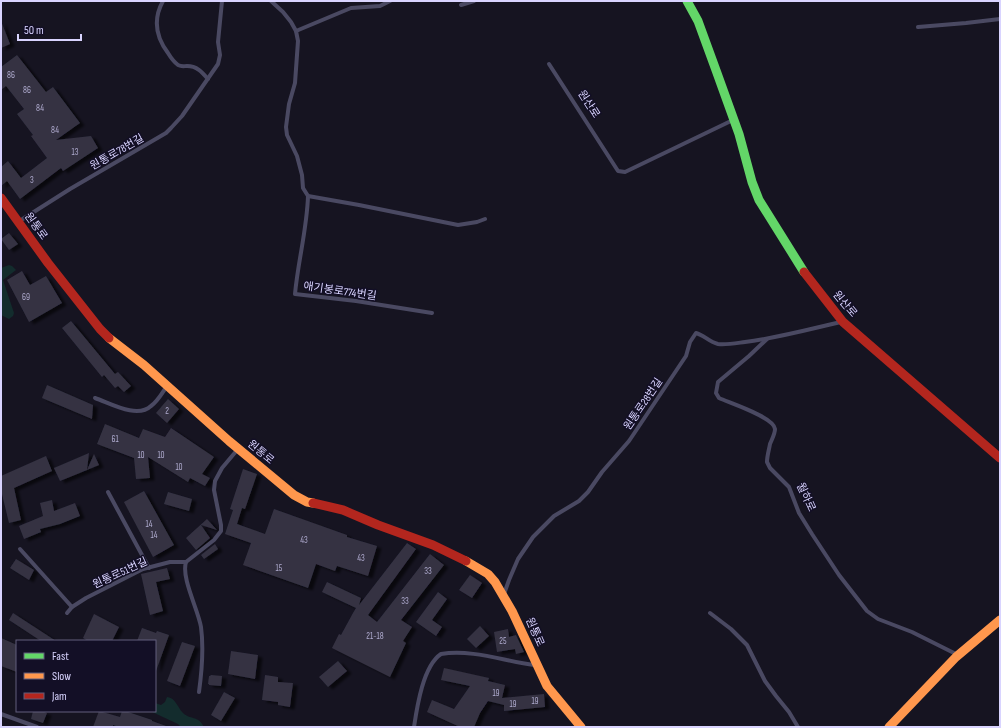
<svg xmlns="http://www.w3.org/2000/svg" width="1001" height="728" font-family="'Sofia Sans Condensed','Noto Sans KR',sans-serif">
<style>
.green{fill:#132c2d}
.building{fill:#343243;filter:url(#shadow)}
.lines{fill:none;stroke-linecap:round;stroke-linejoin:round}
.lane{stroke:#4a4962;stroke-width:4}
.fast{stroke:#63d668;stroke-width:9}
.slow{stroke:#ff974d;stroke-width:9}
.jam{stroke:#b3261e;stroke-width:9}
.labels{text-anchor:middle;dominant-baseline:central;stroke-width:3;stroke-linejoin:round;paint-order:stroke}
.number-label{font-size:9px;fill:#b0acd0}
.street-label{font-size:11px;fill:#d9d4ff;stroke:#130f26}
</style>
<defs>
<filter id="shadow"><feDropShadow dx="4.5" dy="2.5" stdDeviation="1" flood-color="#0009"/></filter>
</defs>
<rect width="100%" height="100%" fill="#161421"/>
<g class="green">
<path d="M9,265L12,266L16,270L3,280L14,313L13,316L9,319L1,315V268Z"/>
<path d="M167,697C176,698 177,707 183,713C190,720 198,715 204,727H181L178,724L150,711H155V703L161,705L165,702Z"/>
</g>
<g class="building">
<path d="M1,21L10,44L1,48Z"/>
<path d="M17,55L46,92L53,87L80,123L56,140L91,136L98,148L63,171L61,168L20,199L7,181L1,186V167L8,161L21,178L47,158L31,136L33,135L17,114L24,109L6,86L1,90V67Z"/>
<path d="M9,233L18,244L9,250L1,239Z"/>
<path d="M22,271L30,285L46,276L62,303L29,322L7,280Z"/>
<path d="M71,321L115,374L118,372L131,386L124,392L118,386L115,388L104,375L102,377L62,328Z"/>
<path d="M47,385L93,405L92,419L42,398Z"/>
<path d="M168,399L179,409L167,423L156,413Z"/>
<path d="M105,424L139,438L143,429L165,437L171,428L214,457L202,474L210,478L205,486L190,478L188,482L148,457L150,478L136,479L134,458L97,444Z"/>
<path d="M89,453L87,470L60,481L54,468Z"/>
<path d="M94,454L99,465L87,470Z"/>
<path d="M46,456L52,471L14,488L21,520L9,523L1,490V476Z"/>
<path d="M243,469L257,474L245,509L242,508L237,524L265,534L274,509L347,535V537L377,546L368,576L337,566L335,571L316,564L308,588L243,565L251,543L225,534L233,510L230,509Z"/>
<path d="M144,491L174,545L153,557L124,502Z"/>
<path d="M168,492L192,499L189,511L164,504Z"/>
<path d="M52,500L54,511L75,503L80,516L60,524L40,529L41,532L24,539L19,526L43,516L40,503Z"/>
<path d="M207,519L217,530L201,525L210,538L196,550L186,538Z"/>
<path d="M407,543L416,549L368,615L377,622L430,554L444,565L401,620L412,627L403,641L406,643L390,677L332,648L339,634L341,635L353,613L356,608L322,592L327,582L361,598L359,605Z"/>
<path d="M215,544L218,549L204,559L201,555Z"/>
<path d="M16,559L34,570L29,580L10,568Z"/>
<path d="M167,568L170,579L156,582L163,611L150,615L141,574Z"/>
<path d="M470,575L482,583L472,598L459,590Z"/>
<path d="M438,592L447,599L432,620L442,627L436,636L416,622Z"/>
<path d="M13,613L56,641H41L9,620Z"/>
<path d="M94,614L119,627L112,641H88L83,638Z"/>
<path d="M480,626L489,636L476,648L467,639Z"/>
<path d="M142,628L156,633L157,631L169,635L156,671L155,641H137Z"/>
<path d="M508,629L509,637L516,635L524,652L516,654L515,649L497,652L494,632Z"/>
<path d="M1,638L17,645V672L1,666Z"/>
<path d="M182,642L195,646L180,686L167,681Z"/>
<path d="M231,651L258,655L255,679L228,674Z"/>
<path d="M338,661L347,671L328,687L319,677Z"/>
<path d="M444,668L489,678L488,681L505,685L502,698L544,694L545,707L504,711V705L488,701L480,713L474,727H460L427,712L432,700L454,709L470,686L441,680Z"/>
<path d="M211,675L222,676L221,686L209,685V684H208L209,676H210Z"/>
<path d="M265,675L278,677V682L293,683L290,707L278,705V702L262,700Z"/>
<path d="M224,692L235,698L221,721L211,715Z"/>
<path d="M33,711H41L47,713L43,723L31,719Z"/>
<path d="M99,711L120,717L122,711H125L152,720V721L166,726V727H119L113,725V727H93Z"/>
</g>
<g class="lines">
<g class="lane">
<path d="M163,1C153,19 156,37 168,53C171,58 174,62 178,65C182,67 184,66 187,66C197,66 202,72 208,79"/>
<path d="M271,1L283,12L291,22L296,31L298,41L295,83L289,104L286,127L287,135L297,156L302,175L303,188L308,196L359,205L458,225L477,222L485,219"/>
<path d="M461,5L474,1"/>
<path d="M918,27L966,23L1000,19"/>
<path d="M296,31L351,8L380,6L390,1"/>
<path d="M549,64L618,171L625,172L733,120"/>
<path d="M308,196C307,229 298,261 295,294L356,301L432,313"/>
<path d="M18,222L70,189L166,133L171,128L182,116L218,64L220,55L218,42L222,1"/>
<path d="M767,339L749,356L718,382L716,393L719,398C730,403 774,417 775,429C775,434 772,439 770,444C769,450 767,456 767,462L770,468L789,487L799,513L812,534L839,575L867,611L878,619L912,632L958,655"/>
<path d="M95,398C110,403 137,419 151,406C158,401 162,393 167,386"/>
<path d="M108,492L149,568"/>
<path d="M20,549L72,607"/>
<path d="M504,594L509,580L518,559L533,537L554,516L579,501L588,492L602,472L629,441L686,356L690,342L696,333C704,335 709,342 718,344C726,345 737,343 745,342C778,338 810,329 841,322"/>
<path d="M67,613L72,607L86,598L143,569L170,562H186"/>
<path d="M710,613L731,629L747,645L765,681L776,696L789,712L798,727"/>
<path d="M199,692C202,670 204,649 201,627C198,609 181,578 186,562L214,540L221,531V525L214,490L215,481L222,468L238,449"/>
<path d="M1,714L37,727"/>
<path d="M414,727C417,707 423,666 441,654C472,649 504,661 534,665"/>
</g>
<path class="fast" d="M687,1L698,21L717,73L739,134L752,182L759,200L804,272"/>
<g class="slow">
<path d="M109,338L144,365L229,441L294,495L307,502L313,503"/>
<path d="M466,561L488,574L495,582L512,611L547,686L581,727"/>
<path d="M889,727L956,657L1000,620"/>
</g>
<g class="jam">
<path d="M1,198L48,263L100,329L109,338"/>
<path d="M804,272L843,322L1000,458"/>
<path d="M313,503L343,510L378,525L433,545L466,561"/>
</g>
</g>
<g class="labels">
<g class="number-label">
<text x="11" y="75">86</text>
<text x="27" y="90">86</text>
<text x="40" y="108">84</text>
<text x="55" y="130">84</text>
<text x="75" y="152">13</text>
<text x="32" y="180">3</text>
<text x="26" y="297">69</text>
<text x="167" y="411">2</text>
<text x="115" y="439">61</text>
<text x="141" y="455">10</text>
<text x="161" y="455">10</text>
<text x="179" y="467">10</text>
<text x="149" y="524">14</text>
<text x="154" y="535">14</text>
<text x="304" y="540">43</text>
<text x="361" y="558">43</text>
<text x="279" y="568">15</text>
<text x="428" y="571">33</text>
<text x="405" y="601">33</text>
<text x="375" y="636">21-18</text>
<text x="503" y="641">25</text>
<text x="496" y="693">19</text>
<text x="535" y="701">19</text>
<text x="513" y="704">19</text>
</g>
<g class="street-label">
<text transform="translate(589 104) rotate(57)">원산로</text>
<text transform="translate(117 152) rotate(-30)">원통로78번길</text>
<text transform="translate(36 226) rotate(54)">원통로</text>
<text transform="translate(340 291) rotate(8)">애기봉로774번길</text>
<text transform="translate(845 304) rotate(49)">원산로</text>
<text transform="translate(643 404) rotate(-56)">원통로28번길</text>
<text transform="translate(261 452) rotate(40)">원통로</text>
<text transform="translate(806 497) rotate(65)">월하로</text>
<text transform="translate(120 573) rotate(-25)">원통로51번길</text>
<text transform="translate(535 632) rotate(66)">원통로</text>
</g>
</g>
<rect width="1001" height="728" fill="none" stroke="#d9d4ff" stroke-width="4"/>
<rect x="16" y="640" width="140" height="72" fill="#130f26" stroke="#625e7d"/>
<rect x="24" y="653" width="20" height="6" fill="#63d668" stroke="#625e7d"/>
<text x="52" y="660" font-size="12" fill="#d9d4ff">Fast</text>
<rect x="24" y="673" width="20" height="6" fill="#ff974d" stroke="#625e7d"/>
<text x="52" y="680" font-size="12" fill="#d9d4ff">Slow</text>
<rect x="24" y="693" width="20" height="6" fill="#b3261e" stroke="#625e7d"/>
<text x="52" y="700" font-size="12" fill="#d9d4ff">Jam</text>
<path d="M18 34v6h63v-6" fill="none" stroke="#d9d4ff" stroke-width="2"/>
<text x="24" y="34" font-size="12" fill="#d9d4ff" stroke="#130f26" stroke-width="3" paint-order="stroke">50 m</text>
</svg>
